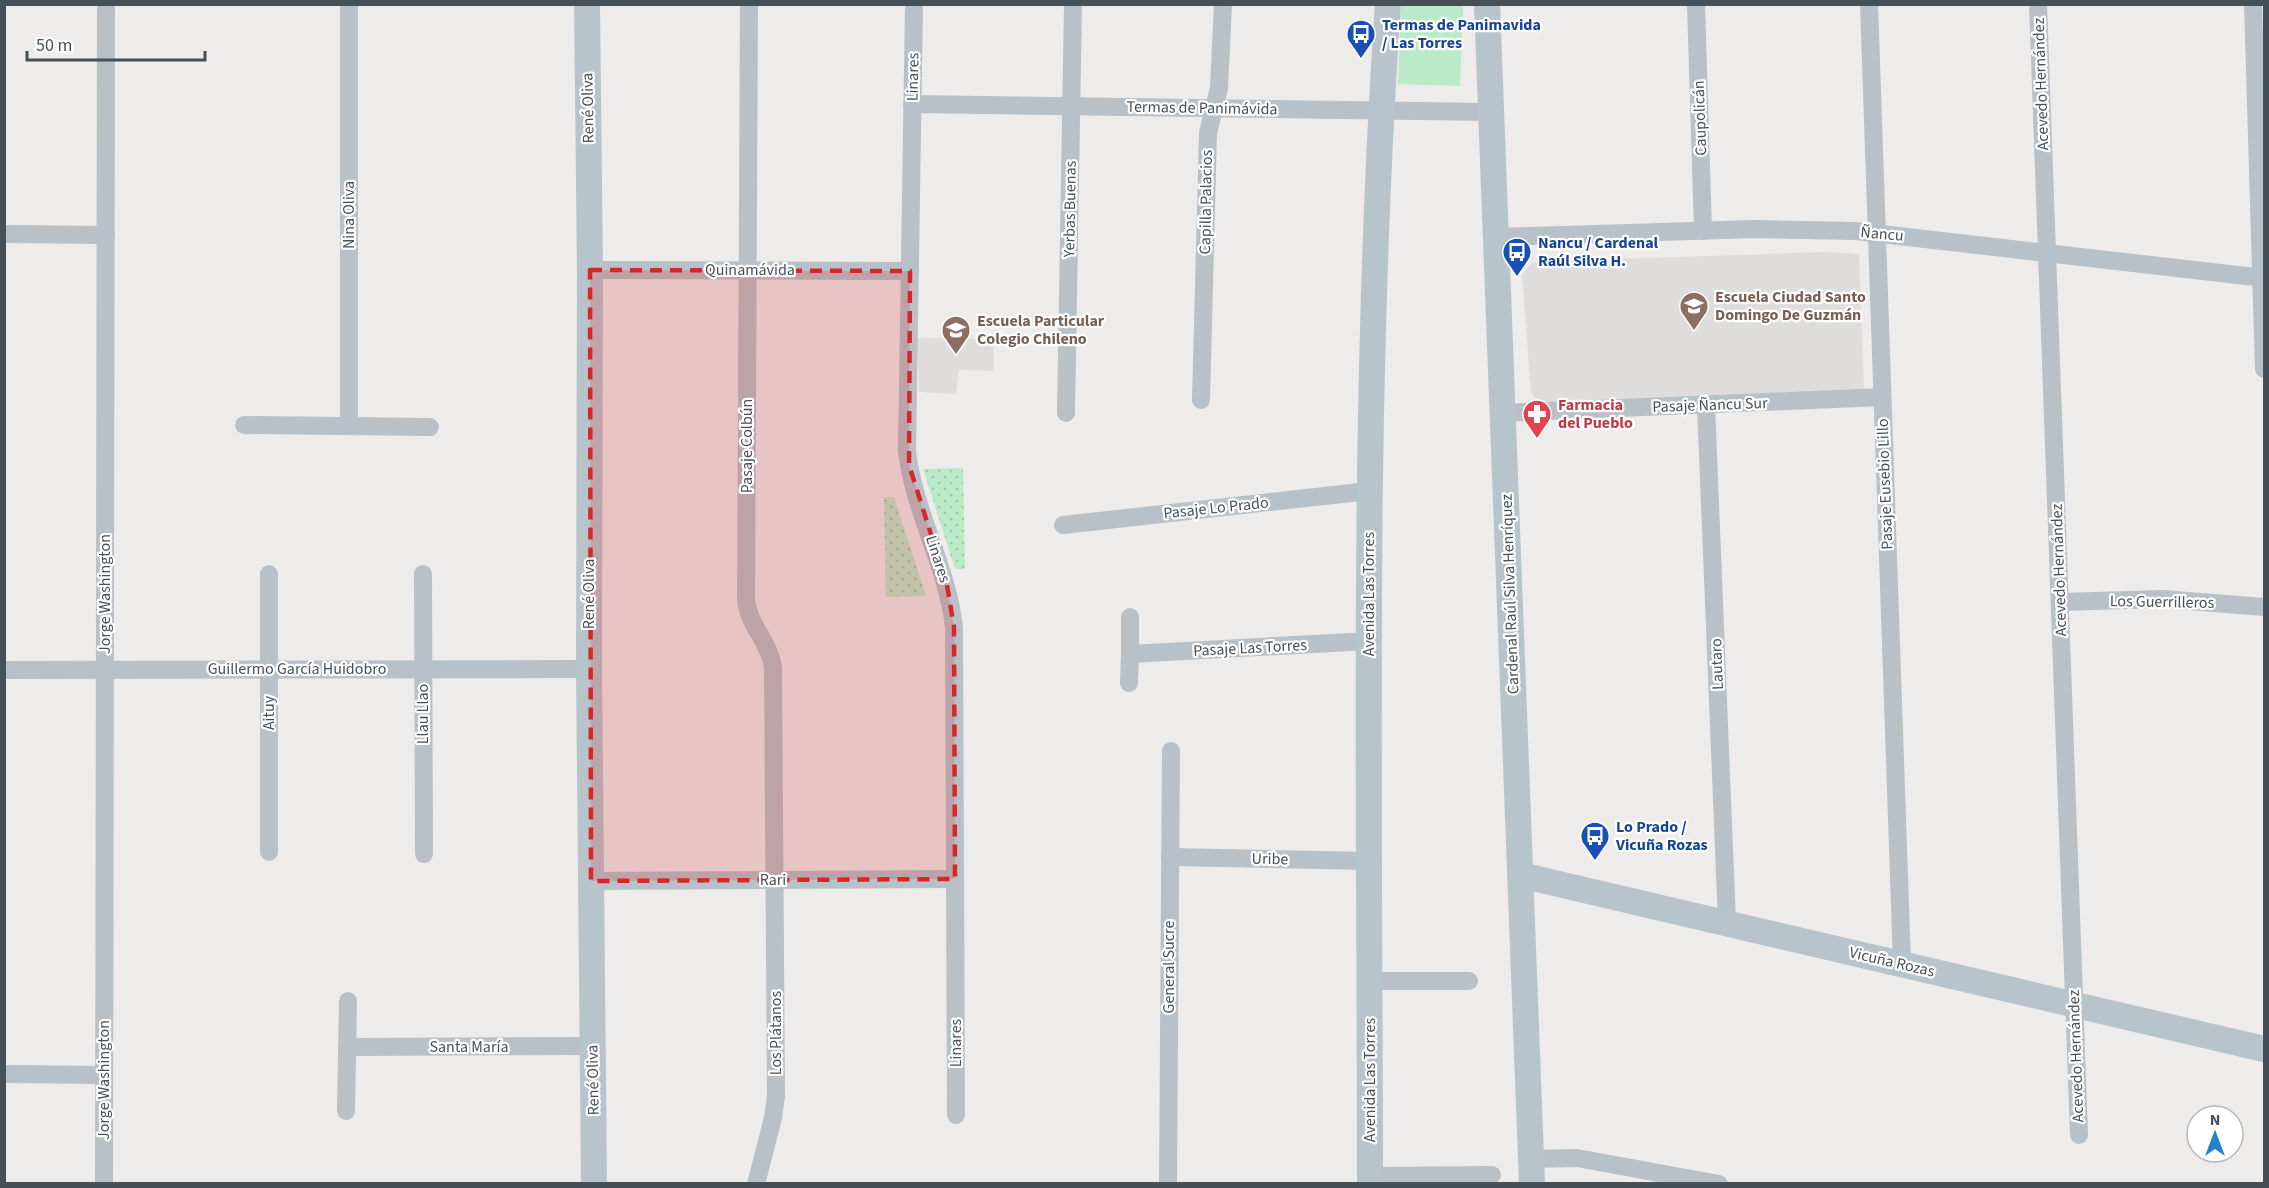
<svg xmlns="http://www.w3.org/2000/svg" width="2269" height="1188" font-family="'Source Sans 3',sans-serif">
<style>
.education{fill:#dfdcdc}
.grass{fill:url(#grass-dots)}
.pitch{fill:#bbeac8}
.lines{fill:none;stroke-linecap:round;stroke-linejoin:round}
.street{stroke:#b7c1c7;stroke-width:18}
.secondary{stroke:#b8c4cc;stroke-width:26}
.marked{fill:#d62828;fill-opacity:0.2;stroke:#d62828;stroke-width:4.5;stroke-dasharray:12 8;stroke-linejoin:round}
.labels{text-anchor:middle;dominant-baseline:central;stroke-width:4.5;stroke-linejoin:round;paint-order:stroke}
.transit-label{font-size:16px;font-weight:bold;fill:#164399;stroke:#fff;text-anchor:start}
.street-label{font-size:16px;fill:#455057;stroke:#fff}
.education-label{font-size:16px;font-weight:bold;fill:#785e54;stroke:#fff;text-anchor:start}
.health-label{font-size:16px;font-weight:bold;fill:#be3a42;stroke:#fff;text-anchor:start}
</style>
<defs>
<pattern id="grass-dots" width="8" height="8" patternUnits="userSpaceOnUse" patternTransform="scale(1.5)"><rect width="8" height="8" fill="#bbeac8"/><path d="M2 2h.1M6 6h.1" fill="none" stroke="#a2caae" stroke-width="1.8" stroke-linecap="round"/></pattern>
</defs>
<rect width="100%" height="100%" fill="#eeebeb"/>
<g class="education">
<path d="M1823,252L1859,254L1864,389L1538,403L1531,392L1522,274L1533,262Z"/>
<path d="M917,338L993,339L994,371L959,370L956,394L919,392Z"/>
</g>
<g class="grass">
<path d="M963,468L965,569H955L923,469Z"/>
<path d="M884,497H894L926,596L886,597Z"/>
</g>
<path class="pitch" d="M1401,5H1463L1460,86L1398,84Z"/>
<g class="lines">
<g class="street">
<path d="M749,4L746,599C748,625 769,641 773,667L776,1096L773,1118L756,1184"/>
<path d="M914,4L907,451C914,512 947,566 954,627L956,1115"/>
<path d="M1696,4L1703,231"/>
<path d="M1869,4L1902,964"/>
<path d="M2038,4L2079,1135"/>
<path d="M2253,4L2264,369"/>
<path d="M912,104L1492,112"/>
<path d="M4,234L106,235"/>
<path d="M1496,237L1755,229L1855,231L2264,278"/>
<path d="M590,270L910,271"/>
<path d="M1201,400L1208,133L1219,88L1223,4"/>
<path d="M1706,405L1727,923"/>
<path d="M1066,413L1073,4"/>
<path d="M1503,413L1882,397"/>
<path d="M244,425L430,427"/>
<path d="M349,426V4"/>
<path d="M1063,525L1369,491"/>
<path d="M269,574V852"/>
<path d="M423,574L424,854"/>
<path d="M2060,602L2163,599L2264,607"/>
<path d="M1130,617V654L1369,641"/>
<path d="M4,670L589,669"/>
<path d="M1129,683L1130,654"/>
<path d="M1170,857L1370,861"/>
<path d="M591,881L955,879"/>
<path d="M1370,981H1469"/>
<path d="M347,1047L592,1046"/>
<path d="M4,1074L104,1075"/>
<path d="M346,1111L348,1001"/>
<path d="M1531,1159L1577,1158L1719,1184"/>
<path d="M1370,1176L1492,1175"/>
<path d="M104,1184L106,4"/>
<path d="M1168,1184L1171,751"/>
</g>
<g class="secondary">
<path d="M587,4L590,270L589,669L594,1184"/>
<path d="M1487,4L1532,1184"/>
<path d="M1520,875L2264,1049"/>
<path d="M1370,1184C1370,790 1361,397 1388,4"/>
</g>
</g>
<path class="marked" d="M590,270L910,271L909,465L947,585L954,627L955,879L591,881Z"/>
<defs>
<g id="bus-pin" transform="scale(1.5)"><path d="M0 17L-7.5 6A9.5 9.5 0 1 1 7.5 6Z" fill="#1a4fb4" stroke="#fff"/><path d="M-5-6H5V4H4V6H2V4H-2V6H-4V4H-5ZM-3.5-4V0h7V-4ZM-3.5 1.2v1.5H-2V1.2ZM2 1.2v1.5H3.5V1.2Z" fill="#fff"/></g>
<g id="school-pin" transform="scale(1.5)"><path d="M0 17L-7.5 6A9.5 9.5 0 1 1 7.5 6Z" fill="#8d6e63" stroke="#fff"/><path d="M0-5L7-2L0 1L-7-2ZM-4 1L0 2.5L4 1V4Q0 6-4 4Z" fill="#fff"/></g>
<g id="pharmacy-pin" transform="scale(1.5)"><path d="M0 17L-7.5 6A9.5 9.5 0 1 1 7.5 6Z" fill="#e0444e" stroke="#fff"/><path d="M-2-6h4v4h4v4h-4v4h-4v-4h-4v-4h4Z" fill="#fff"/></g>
</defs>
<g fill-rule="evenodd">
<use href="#bus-pin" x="1361" y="34"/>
<use href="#bus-pin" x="1517" y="252"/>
<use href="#school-pin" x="1694" y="306"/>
<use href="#school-pin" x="956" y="330"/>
<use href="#pharmacy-pin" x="1537" y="414"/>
<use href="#bus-pin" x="1595" y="836"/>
</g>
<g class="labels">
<g class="transit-label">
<text x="1382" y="25">Termas de Panimavida<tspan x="1382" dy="18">/ Las Torres</tspan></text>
<text x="1538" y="243">Nancu / Cardenal<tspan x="1538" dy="18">Raúl Silva H.</tspan></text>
<text x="1616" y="827">Lo Prado /<tspan x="1616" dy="18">Vicuña Rozas</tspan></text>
</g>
<g class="street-label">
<text transform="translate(913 77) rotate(-89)">Linares</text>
<text transform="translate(2041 84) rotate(-92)">Acevedo Hernández</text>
<text transform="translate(588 108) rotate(-91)">René Oliva</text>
<text transform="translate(1202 108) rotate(1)">Termas de Panimávida</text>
<text transform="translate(1700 118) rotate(-92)">Caupolicán</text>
<text transform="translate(1206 202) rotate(-89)">Capilla Palacios</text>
<text transform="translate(1070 209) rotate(-89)">Yerbas Buenas</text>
<text transform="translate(349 215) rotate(-90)">Nina Oliva</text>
<text transform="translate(1882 234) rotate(5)">Ñancu</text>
<text x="750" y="270">Quinamávida</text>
<text transform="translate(1710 405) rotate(-2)">Pasaje Ñancu Sur</text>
<text transform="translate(747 446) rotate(-90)">Pasaje Colbún</text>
<text transform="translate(1885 484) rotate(-92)">Pasaje Eusebio Lillo</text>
<text transform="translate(1216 508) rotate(-6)">Pasaje Lo Prado</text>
<text transform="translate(938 559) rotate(72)">Linares</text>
<text transform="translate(2059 570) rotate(-92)">Acevedo Hernández</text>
<text transform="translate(105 594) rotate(-90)">Jorge Washington</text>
<text transform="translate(589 594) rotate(-90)">René Oliva</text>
<text transform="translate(1369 594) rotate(-90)">Avenida Las Torres</text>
<text transform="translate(1510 594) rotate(-92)">Cardenal Raúl Silva Henríquez</text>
<text transform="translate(2162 602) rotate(1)">Los Guerrilleros</text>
<text transform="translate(1250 648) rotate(-3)">Pasaje Las Torres</text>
<text transform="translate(1717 664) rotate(-92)">Lautaro</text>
<text x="297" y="669">Guillermo García Huidobro</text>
<text transform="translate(269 713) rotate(-90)">Aituy</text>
<text transform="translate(423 714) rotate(-90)">Llau Llao</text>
<text transform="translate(1270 859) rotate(1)">Uribe</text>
<text x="773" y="880">Rari</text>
<text transform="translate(1892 962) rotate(13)">Vicuña Rozas</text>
<text transform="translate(1169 967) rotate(-90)">General Sucre</text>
<text transform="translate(776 1033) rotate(-90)">Los Plátanos</text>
<text transform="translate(956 1043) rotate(-90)">Linares</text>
<text x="469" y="1047">Santa María</text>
<text transform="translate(2076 1056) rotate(-92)">Acevedo Hernández</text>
<text transform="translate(104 1080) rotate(-90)">Jorge Washington</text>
<text transform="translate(593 1080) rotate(-91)">René Oliva</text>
<text transform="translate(1370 1080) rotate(-90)">Avenida Las Torres</text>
</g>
<g class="education-label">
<text x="1715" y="297">Escuela Ciudad Santo<tspan x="1715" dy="18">Domingo De Guzmán</tspan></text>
<text x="977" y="321">Escuela Particular<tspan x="977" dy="18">Colegio Chileno</tspan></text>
</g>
<g class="health-label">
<text x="1558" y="405">Farmacia<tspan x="1558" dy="18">del Pueblo</tspan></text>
</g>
</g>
<rect width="2269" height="1188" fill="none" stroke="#455057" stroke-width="12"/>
<g transform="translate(2215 1134)"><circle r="28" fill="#ffffff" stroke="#b5b9bc" stroke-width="1.5"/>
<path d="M0-4.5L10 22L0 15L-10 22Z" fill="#2680cd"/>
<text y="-9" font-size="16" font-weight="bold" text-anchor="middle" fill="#455057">N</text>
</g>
<path d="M27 51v9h178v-9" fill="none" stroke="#455057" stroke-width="3"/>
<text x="36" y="51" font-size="18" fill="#455057" stroke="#ffffff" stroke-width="4.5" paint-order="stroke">50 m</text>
</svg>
